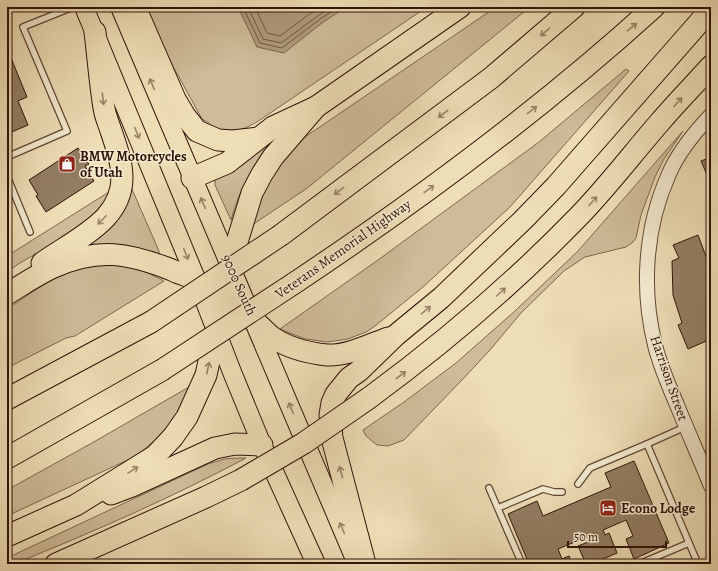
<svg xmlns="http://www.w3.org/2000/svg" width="718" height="571" font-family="Alegreya,serif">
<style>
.green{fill:#cebb98;stroke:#7e6750}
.water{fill:#ad997a;stroke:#7b634c}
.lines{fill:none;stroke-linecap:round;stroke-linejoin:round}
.shore{stroke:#6e5640;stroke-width:1}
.building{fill:#927d62;stroke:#2f1307}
.service-casing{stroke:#5f4633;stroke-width:8}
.tertiary-casing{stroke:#5f4633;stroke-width:16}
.primary-casing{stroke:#2f1307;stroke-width:20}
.motorway-casing{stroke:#2f1307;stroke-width:23}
.service{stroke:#f4ead0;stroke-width:5.5}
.tertiary{stroke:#f4ead0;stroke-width:14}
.primary{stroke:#eedeb6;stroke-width:18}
.motorway{stroke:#eedeb6;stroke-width:21}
.motorway-bridge-casing{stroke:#2f1307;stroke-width:23;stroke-linecap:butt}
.motorway-bridge{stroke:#eedeb6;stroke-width:21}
.oneway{stroke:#988367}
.labels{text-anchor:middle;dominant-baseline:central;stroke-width:3;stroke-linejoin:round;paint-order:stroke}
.poi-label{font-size:14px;font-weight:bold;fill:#2f1307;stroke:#f4ead0;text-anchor:start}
.street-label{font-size:14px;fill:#2f1307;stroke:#f4ead0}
</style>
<rect width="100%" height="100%" fill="#eedeb6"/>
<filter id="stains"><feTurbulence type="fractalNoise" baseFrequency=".005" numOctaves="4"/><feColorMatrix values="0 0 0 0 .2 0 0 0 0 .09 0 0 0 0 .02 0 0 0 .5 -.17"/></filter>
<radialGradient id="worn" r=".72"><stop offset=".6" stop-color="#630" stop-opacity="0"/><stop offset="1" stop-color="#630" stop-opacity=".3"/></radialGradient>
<g class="green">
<path d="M146,7H427L257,122C237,133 231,133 210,127L209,123L202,119L164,50Z"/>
<path d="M496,7H530L306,189L252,225L260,198L278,166L305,137Z"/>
<path d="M626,69L629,71L510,207L423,287L375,326L366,332L348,339L327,342L305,339L280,329L378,260L539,142Z"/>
<path d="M683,131L664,159L655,177L641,215L636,238L632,243L626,247L585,257L564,271L521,313L490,350L461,381L404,440L388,446L377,445L366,436L363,430L404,402L456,363L515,311L578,251Z"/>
<path d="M270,142C251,168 240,189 231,220L215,185V177Z"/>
<path d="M131,187L159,251V254C132,246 107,242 79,248Z"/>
<path d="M109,192L112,193L104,209L63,238L20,263L7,272V256Z"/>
<path d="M104,265C130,265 142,269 164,281L75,336L66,338L7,368V309C29,295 51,277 77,269C86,267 95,266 104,265Z"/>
<path d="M189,387C179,419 160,439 132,458L7,516V490L92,443Z"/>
<path d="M238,458H246C171,498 93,532 14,564H7V558L208,464L224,459Z"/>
</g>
<path class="water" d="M238,7H346L322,23L284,53L257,47Z"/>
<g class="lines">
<g class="shore">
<path d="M243,7L260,43L282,48L320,19L339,7"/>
<path d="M248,7L263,39L281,43L330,7"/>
<path d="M255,7L267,33L280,36L319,7"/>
</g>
</g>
<g class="building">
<path d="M9,53L27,97L18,101L28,125L7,134V54Z"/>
<path d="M78,148L89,164L85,166L94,181L46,212L36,196L38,195L29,180Z"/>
<path d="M711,157V184L701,161Z"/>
<path d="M698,235L707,259H706L711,269V280H710L711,283V339L688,349L678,325L682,323L673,295L672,261L679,258L673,245Z"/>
<path d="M634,461L669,543L634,559L626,539L633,536L626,520L603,530L605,535L609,533L617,553L591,564H586L578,546L598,538L596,533L558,549L562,559L569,556L572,564H529L508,514L537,501L543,516L611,487L605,473Z"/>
</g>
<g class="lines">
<g class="service-casing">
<g id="service">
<path d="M7,157L67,131L23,27L73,7"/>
<path d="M7,176L30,232"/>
<path d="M685,427L647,444L698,564"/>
<path d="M578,484L590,468L647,444"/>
<path d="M489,488L522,564"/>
<path d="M498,508L543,489L554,492H562"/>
<path d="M639,564L689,543"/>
</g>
</g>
<g class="tertiary-casing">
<path id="tertiary" d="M711,115C695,132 678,152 669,174C645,227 641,289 655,345C660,366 669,386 677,405C688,432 700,459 711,486"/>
</g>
<g class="primary-casing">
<g id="primary">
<path d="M84,7L197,281L232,372L262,445L316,564"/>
<path d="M120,7L357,564"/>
</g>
</g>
<g class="motorway-casing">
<g id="motorway">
<path d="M135,7L175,99L185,116L197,131L218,140L233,141L258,138"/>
<path d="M192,178L227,163L273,127L316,107L460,7"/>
<path d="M281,235L491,78L574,7"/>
<path d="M42,263C63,248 88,236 106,217C132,188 121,160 110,128C108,122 105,115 104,108C100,83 98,57 95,32"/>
<path d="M293,284C419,200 542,109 654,7"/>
<path d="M7,294C22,285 38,274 54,267C98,247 129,253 172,270C180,274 189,276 197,281C206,285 213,293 221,299C231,306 242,312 252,319C259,324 265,332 272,337C288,348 308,353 327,355C347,356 369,345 388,338"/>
<path d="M369,398C444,343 514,283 579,216C608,186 633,153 660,122C676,103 694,85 711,66"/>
<path d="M7,399L151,322"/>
<path d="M7,458L162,370"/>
<path d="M111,494L132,486L215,448L235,444L262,445"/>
<path d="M7,536L76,505L155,456L173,437L187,417L206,375L230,265L252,193L262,174L273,157L316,107"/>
<path d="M56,564L206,497L241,480"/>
<path d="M365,564L332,438L330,415L332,403L336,394L349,378L359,371L396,335L441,298L523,220L556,186L711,9"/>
</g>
</g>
<use href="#service" class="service"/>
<use href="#tertiary" class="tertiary"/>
<use href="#primary" class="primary"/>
<use href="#motorway" class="motorway"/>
<g class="motorway-bridge-casing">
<g id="motorway-bridge">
<path d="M151,322L281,235"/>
<path d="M162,370L293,284"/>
<path d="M241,480L304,443L369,398"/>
</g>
</g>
<use href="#motorway-bridge" class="motorway-bridge"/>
</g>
<defs><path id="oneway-shaft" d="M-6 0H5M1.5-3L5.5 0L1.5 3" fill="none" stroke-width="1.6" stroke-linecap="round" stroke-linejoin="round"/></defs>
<g class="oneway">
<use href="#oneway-shaft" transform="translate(632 27) rotate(-40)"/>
<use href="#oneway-shaft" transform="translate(545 32) rotate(139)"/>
<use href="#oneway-shaft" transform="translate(152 84) rotate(-113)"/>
<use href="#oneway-shaft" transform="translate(103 99) rotate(83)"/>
<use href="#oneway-shaft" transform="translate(678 102) rotate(-48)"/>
<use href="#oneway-shaft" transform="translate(532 110) rotate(-38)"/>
<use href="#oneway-shaft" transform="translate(443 114) rotate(143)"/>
<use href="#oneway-shaft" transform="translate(137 133) rotate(68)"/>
<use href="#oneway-shaft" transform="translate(429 189) rotate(-36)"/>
<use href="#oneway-shaft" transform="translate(339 191) rotate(143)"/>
<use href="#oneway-shaft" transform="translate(593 201) rotate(-48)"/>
<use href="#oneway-shaft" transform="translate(203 203) rotate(-113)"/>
<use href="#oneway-shaft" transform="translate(102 220) rotate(135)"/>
<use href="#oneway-shaft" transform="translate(186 254) rotate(68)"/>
<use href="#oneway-shaft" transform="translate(501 292) rotate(-42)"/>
<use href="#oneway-shaft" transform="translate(426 310) rotate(-40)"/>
<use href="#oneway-shaft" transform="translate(208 368) rotate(-78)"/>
<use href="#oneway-shaft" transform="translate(401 375) rotate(-37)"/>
<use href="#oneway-shaft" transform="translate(291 408) rotate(-113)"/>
<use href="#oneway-shaft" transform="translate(133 470) rotate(-32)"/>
<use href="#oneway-shaft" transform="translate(341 472) rotate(-105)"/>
<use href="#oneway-shaft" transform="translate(342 528) rotate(-113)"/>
</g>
<defs>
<g id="shop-square" transform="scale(0.9)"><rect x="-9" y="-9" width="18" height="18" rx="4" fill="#8f2418" stroke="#f4ead0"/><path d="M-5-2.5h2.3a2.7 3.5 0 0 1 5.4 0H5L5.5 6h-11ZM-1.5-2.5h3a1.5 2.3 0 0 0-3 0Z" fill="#fff"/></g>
<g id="hotel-square" transform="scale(0.9)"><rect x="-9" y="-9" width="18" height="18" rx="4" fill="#8f2418" stroke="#f4ead0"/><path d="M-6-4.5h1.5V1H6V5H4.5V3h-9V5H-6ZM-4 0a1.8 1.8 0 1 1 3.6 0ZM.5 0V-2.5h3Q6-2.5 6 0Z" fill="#fff"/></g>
</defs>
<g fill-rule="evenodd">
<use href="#shop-square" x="67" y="164"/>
<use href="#hotel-square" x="608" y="508"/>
</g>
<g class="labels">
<g class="poi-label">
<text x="80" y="156">BMW Motorcycles<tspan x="80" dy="16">of Utah</tspan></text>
<text x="621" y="508">Econo Lodge</text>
</g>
<g class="street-label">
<text transform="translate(343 249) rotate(-35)">Veterans Memorial Highway</text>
<text transform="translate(239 285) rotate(66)">9000 South</text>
<text transform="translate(669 378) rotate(71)">Harrison Street</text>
</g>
</g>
<rect width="718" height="571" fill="none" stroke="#eedeb6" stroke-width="24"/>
<rect x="8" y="8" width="702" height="555" fill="none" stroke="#2f1307" stroke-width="2"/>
<rect x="12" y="12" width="694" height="547" fill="none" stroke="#2f1307"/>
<path d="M568 541v6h98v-6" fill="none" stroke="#2f1307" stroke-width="2"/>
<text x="574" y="541" font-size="12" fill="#2f1307" stroke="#f4ead0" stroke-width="3" paint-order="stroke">50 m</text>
<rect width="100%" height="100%" filter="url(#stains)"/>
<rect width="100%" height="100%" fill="url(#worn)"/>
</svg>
